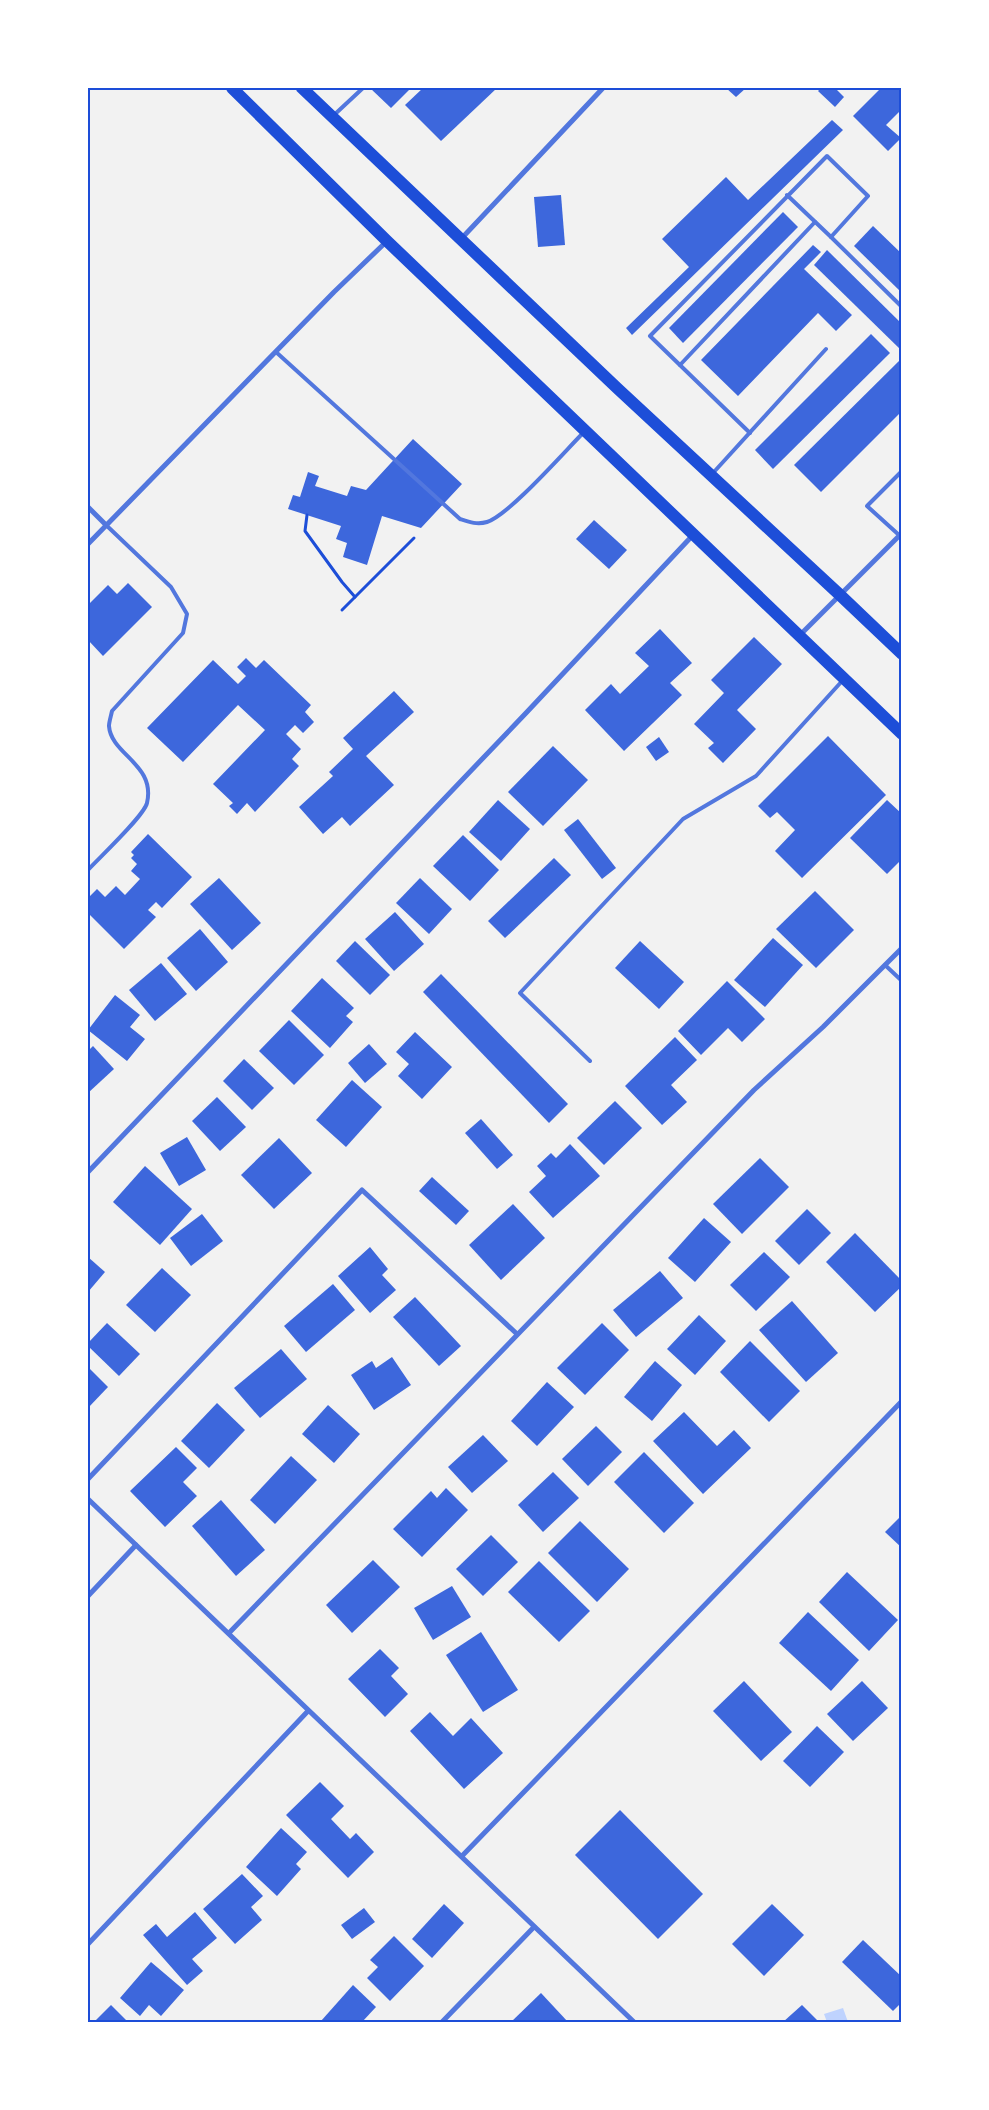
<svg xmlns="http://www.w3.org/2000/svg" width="989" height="2110" font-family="Signika,sans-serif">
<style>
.water{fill:#bfd3fe}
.building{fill:#3d67dc}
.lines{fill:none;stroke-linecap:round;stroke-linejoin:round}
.path{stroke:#1d4ed8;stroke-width:3}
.service{stroke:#5277de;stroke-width:4}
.minor{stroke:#5277de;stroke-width:5}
.primary{stroke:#1d4ed8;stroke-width:12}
.neatline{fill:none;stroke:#1d4ed8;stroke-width:2}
</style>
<rect width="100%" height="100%" fill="#f2f2f2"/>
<path class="water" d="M843,2008L848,2022H827L824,2014Z"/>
<g class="building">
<path d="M370,88H411L391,108Z"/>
<path d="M423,88H497L441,141L405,105Z"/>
<path d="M726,88H746L736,97Z"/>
<path d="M821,88H835L844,97L835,107L818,91Z"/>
<path d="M881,88H899L902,90V109L886,125L901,138L888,151L853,116Z"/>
<path d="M832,120L843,130L632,335L626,328L689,267L662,239L726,177L748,200Z"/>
<path d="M561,195L565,245L538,247L534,197Z"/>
<path d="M783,212L798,227L683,343L669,328Z"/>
<path d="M873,226L902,254V293L854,246Z"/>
<path d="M813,245L821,252L804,269L852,315L836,331L818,313L738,396L701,360Z"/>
<path d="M827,250L902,324V351L814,265Z"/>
<path d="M871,334L890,353L773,469L755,450Z"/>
<path d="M902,358V411L821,492L794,465Z"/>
<path d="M413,439L462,484L421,528L382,516L367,565L343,557L347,543L336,539L341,526L288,509L293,495L300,497L308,472L319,476L315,486L347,496L351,486L366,490Z"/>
<path d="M594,520L627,550L609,569L576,539Z"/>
<path d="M128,583L152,607L103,656L88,640V605L108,585L117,594Z"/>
<path d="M660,629L692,663L670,683L682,695L624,751L585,710L611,684L620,694L649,666L635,653Z"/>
<path d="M754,637L782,664L737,710L756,729L723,763L708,748L714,743L694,724L724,693L711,680Z"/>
<path d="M246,658L256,668L264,660L311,705L305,712L314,722L303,733L295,725L286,734L301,749L292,759L299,766L255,812L247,803L237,814L229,806L233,803L213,784L265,730L238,705L183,762L147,728L213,660L238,684L246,676L237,667Z"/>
<path d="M394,691L414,712L366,756L394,785L350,826L342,817L323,834L299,807L333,776L329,772L353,749L343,738Z"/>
<path d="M828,736L886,795L802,878L775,851L795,830L777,812L770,818L758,806Z"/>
<path d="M659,737L669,752L656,761L646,747Z"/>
<path d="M553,746L588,780L543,826L508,792Z"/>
<path d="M498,800L530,829L501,861L469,832Z"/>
<path d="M887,800L902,814V859L887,874L850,838Z"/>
<path d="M578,819L616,868L602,879L564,830Z"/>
<path d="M148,834L192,877L162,908L156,902L148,910L156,917L124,949L88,913V898L97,889L105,897L116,886L125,895L140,879L131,871L137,864L131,858L134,855L131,852Z"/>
<path d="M463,835L499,870L470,901L433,866Z"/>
<path d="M554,858L571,875L505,938L488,921Z"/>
<path d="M219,878L261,923L232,950L190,904Z"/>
<path d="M420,878L452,909L429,934L396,903Z"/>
<path d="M815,891L854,930L816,968L776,929Z"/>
<path d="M395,912L424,944L394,971L365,939Z"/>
<path d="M200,929L228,962L196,991L167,958Z"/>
<path d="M773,938L803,965L765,1007L734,980Z"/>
<path d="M355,941L390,975L370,995L336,961Z"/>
<path d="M640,941L684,982L659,1009L615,968Z"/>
<path d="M161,963L187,994L155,1021L129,990Z"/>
<path d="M441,974L568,1104L549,1123L423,992Z"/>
<path d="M322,978L354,1008L346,1016L353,1022L330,1048L291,1011Z"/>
<path d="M727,981L765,1019L742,1042L728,1028L701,1055L678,1031Z"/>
<path d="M115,995L140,1015L130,1027L145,1039L127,1061L88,1030Z"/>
<path d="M289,1020L324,1055L294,1085L259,1051Z"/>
<path d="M415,1032L452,1067L422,1099L398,1076L409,1064L396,1052Z"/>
<path d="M675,1037L697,1060L671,1085L687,1102L662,1125L625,1086Z"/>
<path d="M369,1044L387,1064L365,1083L348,1063Z"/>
<path d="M93,1046L114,1069L88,1093V1051Z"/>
<path d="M244,1059L274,1088L252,1110L223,1081Z"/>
<path d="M352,1080L382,1107L346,1147L316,1120Z"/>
<path d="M217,1097L246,1127L220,1151L192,1121Z"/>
<path d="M615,1101L642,1128L604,1165L577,1138Z"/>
<path d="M481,1119L513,1155L497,1169L465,1133Z"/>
<path d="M187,1137L206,1170L179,1186L160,1153Z"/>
<path d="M279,1138L312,1173L274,1209L241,1175Z"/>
<path d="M570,1144L600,1176L553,1218L529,1192L546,1176L537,1166L551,1153L556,1158Z"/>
<path d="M760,1158L789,1187L742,1234L713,1204Z"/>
<path d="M145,1166L192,1209L160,1245L113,1202Z"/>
<path d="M432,1177L469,1211L456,1225L419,1191Z"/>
<path d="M513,1204L545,1238L501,1280L469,1245Z"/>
<path d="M807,1209L831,1233L799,1265L775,1241Z"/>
<path d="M202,1214L223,1241L191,1266L170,1238Z"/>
<path d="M704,1218L731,1242L695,1282L668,1258Z"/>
<path d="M855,1233L902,1281V1286L875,1312L826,1262Z"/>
<path d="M370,1247L388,1269L382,1275L396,1290L370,1313L338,1276Z"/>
<path d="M764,1252L790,1277L756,1311L730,1285Z"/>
<path d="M88,1257L105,1272L88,1292Z"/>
<path d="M162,1268L191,1295L155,1332L126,1305Z"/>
<path d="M660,1271L683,1298L636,1337L613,1310Z"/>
<path d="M333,1284L355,1310L306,1352L284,1326Z"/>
<path d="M415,1297L461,1346L439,1366L393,1317Z"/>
<path d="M792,1301L838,1353L806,1382L759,1330Z"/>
<path d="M699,1315L726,1341L695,1375L667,1349Z"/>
<path d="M107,1323L140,1354L119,1376L88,1346V1343Z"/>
<path d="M602,1323L629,1350L585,1395L557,1368Z"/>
<path d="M750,1341L800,1391L769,1422L720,1372Z"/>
<path d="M281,1349L307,1379L260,1418L234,1388Z"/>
<path d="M392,1357L411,1385L374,1410L351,1375L372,1361L376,1368Z"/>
<path d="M655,1361L682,1385L652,1421L624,1397Z"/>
<path d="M88,1367L108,1387L88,1408Z"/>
<path d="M547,1382L574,1407L537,1446L511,1421Z"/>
<path d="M217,1403L245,1430L209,1468L181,1441Z"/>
<path d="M328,1405L360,1434L334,1463L302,1434Z"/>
<path d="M684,1412L717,1446L734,1430L751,1448L703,1494L653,1441Z"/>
<path d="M596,1426L622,1452L588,1486L562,1459Z"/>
<path d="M483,1435L508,1461L472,1493L448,1467Z"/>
<path d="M176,1447L197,1468L183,1482L197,1496L165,1527L130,1491Z"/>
<path d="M644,1452L694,1503L664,1533L614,1482Z"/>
<path d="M291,1456L317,1480L275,1524L250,1500Z"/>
<path d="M553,1472L579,1498L543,1532L518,1505Z"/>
<path d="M446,1488L468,1510L422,1557L393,1529L431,1491L437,1498Z"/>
<path d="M221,1500L265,1550L236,1576L192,1526Z"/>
<path d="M902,1515V1548L885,1532Z"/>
<path d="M580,1521L629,1569L597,1602L548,1553Z"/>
<path d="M491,1535L518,1562L483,1596L456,1569Z"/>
<path d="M373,1560L400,1587L352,1633L326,1605Z"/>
<path d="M539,1561L590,1611L559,1642L508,1592Z"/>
<path d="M847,1572L898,1620L869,1651L819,1602Z"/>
<path d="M452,1586L471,1617L433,1640L414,1608Z"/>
<path d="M808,1612L859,1660L831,1691L779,1643Z"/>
<path d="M481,1632L518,1690L483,1712L446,1655Z"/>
<path d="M380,1649L399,1668L391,1676L408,1694L385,1717L348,1679Z"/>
<path d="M744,1681L792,1732L761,1761L713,1711Z"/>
<path d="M862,1681L888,1708L853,1741L827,1714Z"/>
<path d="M430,1712L453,1736L471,1718L503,1753L464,1789L410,1731Z"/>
<path d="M817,1726L844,1752L810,1787L783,1761Z"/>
<path d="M320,1782L344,1806L331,1819L350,1839L356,1833L374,1852L348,1878L286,1815Z"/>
<path d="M620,1810L703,1894L658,1939L575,1855Z"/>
<path d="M281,1828L307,1852L296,1864L301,1869L277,1896L246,1867Z"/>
<path d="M242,1874L263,1896L251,1907L262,1920L235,1944L203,1909Z"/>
<path d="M444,1904L464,1923L432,1958L412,1939Z"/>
<path d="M772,1904L804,1935L764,1976L732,1944Z"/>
<path d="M364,1908L375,1922L352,1939L341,1925Z"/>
<path d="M195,1912L217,1938L192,1959L203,1971L187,1985L143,1935L156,1924L167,1937Z"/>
<path d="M394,1936L424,1966L390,2001L367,1978L378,1967L370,1960Z"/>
<path d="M863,1940L902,1977V2002L893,2011L842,1962Z"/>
<path d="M151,1962L184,1990L161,2016L149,2005L140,2016L120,1998Z"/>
<path d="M353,1985L376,2007L362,2022H323L321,2021Z"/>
<path d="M541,1993L568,2022H511Z"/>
<path d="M111,2005L128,2022H94Z"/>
<path d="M802,2005L819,2022H783Z"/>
</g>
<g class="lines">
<g class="path">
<path d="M307,515L305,531L342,582L355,597"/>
<path d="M342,610L414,538"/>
</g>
<g class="service">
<path d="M334,115L363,88"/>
<path d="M831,237L902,307"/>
<path d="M276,352L460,519C469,522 477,525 487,522C509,515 565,451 584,432"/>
<path d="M680,365L815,222"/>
<path d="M750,433L650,336L827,156L868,196L831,237L787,195"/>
<path d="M713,473L826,349"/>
<path d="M899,535L867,506L902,471"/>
<path d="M88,870C99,858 144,816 147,803C156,764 111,755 109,726C109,722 111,716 112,711L183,633L187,614L171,587L106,525"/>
<path d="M885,965L902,981"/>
<path d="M590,1061L520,993L683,819L756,776L843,680"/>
</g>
<g class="minor">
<path d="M461,239L603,88"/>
<path d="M88,507L106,525"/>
<path d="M88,544L334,292L387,241"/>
<path d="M800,635L902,533"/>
<path d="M88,1172L526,713L693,535"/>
<path d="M88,1479L362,1190L517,1334"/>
<path d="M88,1499L634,2022"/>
<path d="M88,1596L136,1545"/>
<path d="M229,1633L754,1090L823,1027L902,948"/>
<path d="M462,1856L902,1401"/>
<path d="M88,1944L308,1711"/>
<path d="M442,2022L534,1927"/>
</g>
<g class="primary">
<path d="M232,88L387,241L902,734"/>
<path d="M302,88L617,388L840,595L902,654"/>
</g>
</g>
<rect width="989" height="2110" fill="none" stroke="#ffffff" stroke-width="178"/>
<rect x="89" y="89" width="811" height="1932" class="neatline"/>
</svg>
